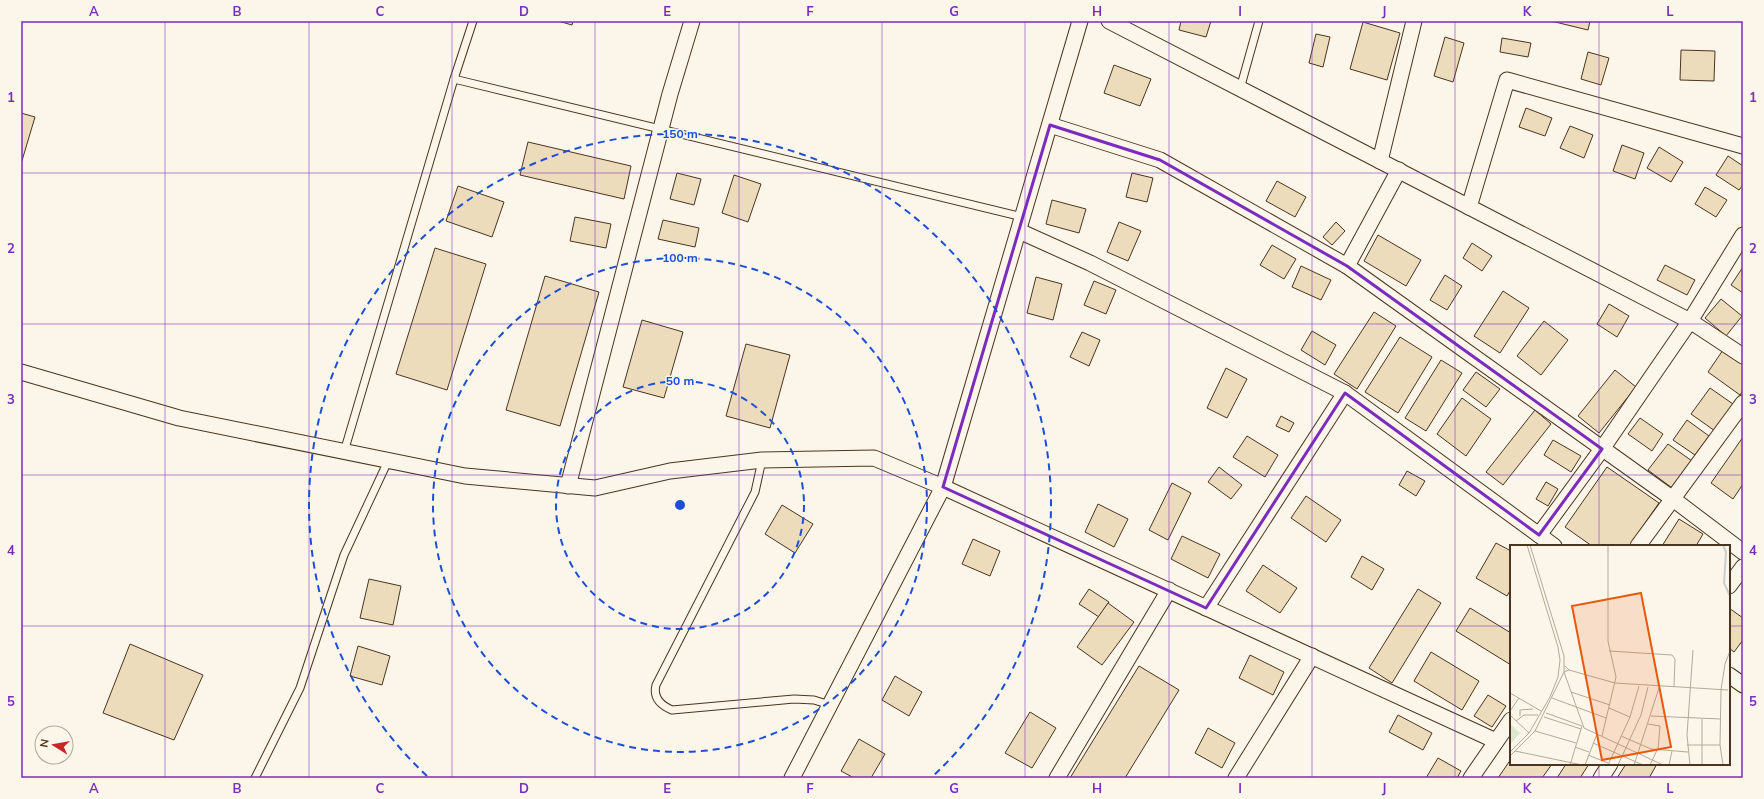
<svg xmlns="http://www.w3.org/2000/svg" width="1764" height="799" font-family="Mulish,sans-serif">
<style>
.building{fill:#ecdcbc;stroke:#4a3520}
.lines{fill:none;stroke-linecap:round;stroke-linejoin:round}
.lane-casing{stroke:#4a3520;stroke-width:9}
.street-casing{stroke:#4a3520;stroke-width:17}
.lane{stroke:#fbf6e9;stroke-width:7}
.street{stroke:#fbf6e9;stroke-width:15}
.marked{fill:none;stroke:#7b2cbf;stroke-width:3;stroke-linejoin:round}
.grid{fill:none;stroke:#7b2cbf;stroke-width:1;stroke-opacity:0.55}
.ring{fill:none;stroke:#1d4ed8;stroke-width:2;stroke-dasharray:7 5}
.inset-river{fill:none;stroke:#c9cecd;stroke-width:2}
.inset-road{fill:none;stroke:#b4a999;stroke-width:1}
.view{fill:#e8590c;fill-opacity:0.15;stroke:#e8590c;stroke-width:2}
.inset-edge{fill:none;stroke:#4a3520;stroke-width:2}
.centre{fill:#1d4ed8;stroke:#fbf6e9;stroke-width:2}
.ring-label{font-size:12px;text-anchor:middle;font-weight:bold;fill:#1d4ed8;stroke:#fbf6e9;stroke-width:3;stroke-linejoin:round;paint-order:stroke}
.neatline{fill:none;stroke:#7b2cbf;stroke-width:1.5}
.grid-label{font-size:13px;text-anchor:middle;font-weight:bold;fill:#7b2cbf}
</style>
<rect width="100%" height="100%" fill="#fbf6e9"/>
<g class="building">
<path d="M558,21H573L572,25Z"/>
<path d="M1181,21H1211L1206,37L1179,30Z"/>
<path d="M1551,21H1590L1588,30Z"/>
<path d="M1363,22L1400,33L1387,80L1350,69Z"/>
<path d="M1316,34L1330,37L1323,67L1309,63Z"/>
<path d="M1445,37L1464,43L1453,82L1434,76Z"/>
<path d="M1502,38L1531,43L1528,57L1500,52Z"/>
<path d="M1681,50L1715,51L1714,81L1680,80Z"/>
<path d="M1588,52L1609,58L1601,85L1581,79Z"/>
<path d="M1114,65L1151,79L1140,106L1104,93Z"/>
<path d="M1526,108L1552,118L1545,136L1519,127Z"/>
<path d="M21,113L35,117L21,164Z"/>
<path d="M1570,126L1593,135L1584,158L1560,148Z"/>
<path d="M528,142L631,166L624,199L520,175Z"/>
<path d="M1622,145L1644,153L1635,179L1613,171Z"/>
<path d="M1659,147L1683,162L1671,182L1647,168Z"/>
<path d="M1728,156L1743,166V185L1739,190L1716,175Z"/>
<path d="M677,173L701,179L694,205L670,199Z"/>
<path d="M1132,173L1153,178L1147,202L1126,197Z"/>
<path d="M734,175L761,184L748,222L722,213Z"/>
<path d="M1277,181L1306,197L1295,217L1266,201Z"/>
<path d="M458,186L504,202L492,237L446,221Z"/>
<path d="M1705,187L1727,200L1716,217L1695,204Z"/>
<path d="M1052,200L1086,209L1079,233L1046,224Z"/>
<path d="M575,217L611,224L606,248L570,241Z"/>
<path d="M663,220L699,228L695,247L658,239Z"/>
<path d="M1119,222L1141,231L1128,261L1107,252Z"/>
<path d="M1336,222L1345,231L1332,245L1323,237Z"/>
<path d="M1378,235L1421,260L1406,286L1364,261Z"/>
<path d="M1472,243L1492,256L1482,271L1463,258Z"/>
<path d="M1272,245L1296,259L1284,279L1260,265Z"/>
<path d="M435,248L486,264L447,390L396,374Z"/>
<path d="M1665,265L1695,280L1687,295L1657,280Z"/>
<path d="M1301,266L1331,280L1321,300L1292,287Z"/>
<path d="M1743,267V293L1731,285Z"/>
<path d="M1445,275L1462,286L1447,310L1430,300Z"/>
<path d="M545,276L599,292L560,426L506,410Z"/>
<path d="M1036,277L1062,284L1053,320L1027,313Z"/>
<path d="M1094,281L1116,290L1106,314L1084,305Z"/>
<path d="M1503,291L1529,308L1500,353L1474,336Z"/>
<path d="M1721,299L1742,316L1726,336L1705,318Z"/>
<path d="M1609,304L1629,316L1617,337L1597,324Z"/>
<path d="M1374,312L1396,326L1357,389L1334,374Z"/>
<path d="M642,320L683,332L664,398L623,387Z"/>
<path d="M1544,321L1568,340L1541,375L1517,356Z"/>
<path d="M1312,331L1336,345L1325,365L1301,350Z"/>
<path d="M1082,332L1100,340L1089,366L1070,357Z"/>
<path d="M1400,337L1432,357L1398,413L1365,392Z"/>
<path d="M746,344L790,355L770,428L726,416Z"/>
<path d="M1723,350L1743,365V390L1740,395L1708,372Z"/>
<path d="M1441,360L1462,373L1426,431L1405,418Z"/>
<path d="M1226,368L1247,379L1227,418L1207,408Z"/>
<path d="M1615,370L1636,387L1599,433L1578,416Z"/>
<path d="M1476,372L1500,389L1486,407L1463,390Z"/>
<path d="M1710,388L1733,404L1715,431L1691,414Z"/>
<path d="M1462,398L1491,419L1466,456L1437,434Z"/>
<path d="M1535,410L1551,424L1503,485L1486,472Z"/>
<path d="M1281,416L1294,423L1289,432L1276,426Z"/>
<path d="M1640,418L1663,434L1652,451L1628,434Z"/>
<path d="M1687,420L1709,436L1695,455L1673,440Z"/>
<path d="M1247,436L1278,455L1265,477L1233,457Z"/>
<path d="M1743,437V484L1733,499L1711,483Z"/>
<path d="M1553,440L1581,456L1571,472L1544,455Z"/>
<path d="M1668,444L1692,461L1672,488L1648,470Z"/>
<path d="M1219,467L1242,485L1231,499L1208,482Z"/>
<path d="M1607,467L1659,503L1629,546H1592L1565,527Z"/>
<path d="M1407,471L1425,481L1416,496L1399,485Z"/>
<path d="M1546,482L1558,489L1548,506L1536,499Z"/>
<path d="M1172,483L1191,493L1168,540L1149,530Z"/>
<path d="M1306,496L1341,520L1326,542L1291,518Z"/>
<path d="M1098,504L1128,519L1114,547L1085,532Z"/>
<path d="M782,505L813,524L795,553L765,534Z"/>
<path d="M1679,519L1703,534L1696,546H1662Z"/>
<path d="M1182,536L1220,554L1208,578L1171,559Z"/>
<path d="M973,539L1000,551L990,576L962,564Z"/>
<path d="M1496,543L1511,551V589L1507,596L1476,578Z"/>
<path d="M1362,556L1384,569L1372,590L1351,577Z"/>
<path d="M1263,565L1297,588L1280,613L1246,591Z"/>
<path d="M369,579L401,586L393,625L360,618Z"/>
<path d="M1089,589L1109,602L1099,617L1079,604Z"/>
<path d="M1418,589L1441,603L1392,683L1369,668Z"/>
<path d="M1108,603L1134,622L1102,665L1077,647Z"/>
<path d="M1470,608L1511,633V665L1456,631Z"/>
<path d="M1729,608L1743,618V640L1734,652L1729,648Z"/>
<path d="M130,644L203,675L174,740L103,713Z"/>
<path d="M358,646L390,656L382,685L350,676Z"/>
<path d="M1431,652L1479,681L1462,710L1414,681Z"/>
<path d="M1250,655L1284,672L1273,695L1239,678Z"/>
<path d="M1139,666L1179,690L1125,778H1070Z"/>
<path d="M895,676L922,692L909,716L882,700Z"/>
<path d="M1488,695L1506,706L1492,727L1474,716Z"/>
<path d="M1030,712L1056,728L1032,768L1005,753Z"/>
<path d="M1398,715L1432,733L1423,750L1389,732Z"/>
<path d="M1208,728L1235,743L1222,768L1195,753Z"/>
<path d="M859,739L885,754L871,778H854L841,771Z"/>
<path d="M1438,758L1461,771L1457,778H1426Z"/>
<path d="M1511,759V764H1552L1542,778H1498Z"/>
<path d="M1566,764H1589L1580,778H1557Z"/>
<path d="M1626,764H1657L1649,778H1617Z"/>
</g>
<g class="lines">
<g class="lane-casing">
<g id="lane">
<path d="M454,79L473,21"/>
<path d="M1240,89L1259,21"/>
<path d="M344,452L454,79L1023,217"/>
<path d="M762,460L755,492L656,685C653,697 660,705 672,710L794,699L814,700L830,705"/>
<path d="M255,778L300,688L344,555L388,461"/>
</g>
</g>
<g class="street-casing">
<g id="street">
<path d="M1109,21L1690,321L1743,356"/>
<path d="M1050,125L1160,160L1347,266L1673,499L1743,552"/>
<path d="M1380,161L1414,21"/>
<path d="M1469,207L1507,80L1743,146"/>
<path d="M1019,231L1090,263L1345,393L1554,546"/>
<path d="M1347,266L1399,170"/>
<path d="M21,372L179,418L465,476L595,488L670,471L762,460L874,458L943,487L1496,741"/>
<path d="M568,486L670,94L692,21"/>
<path d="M1539,535L1602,449L1690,321L1743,235"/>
<path d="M1638,546L1743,403"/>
<path d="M1729,586L1743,567"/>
<path d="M1206,608L1345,393"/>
<path d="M1729,675L1743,685"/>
<path d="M792,778L943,487L1080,21"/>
<path d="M1057,778L1169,590"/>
<path d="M1236,778L1312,656"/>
<path d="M1471,778L1511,720"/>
<path d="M1601,778L1610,764"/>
</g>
</g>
<use href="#lane" class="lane"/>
<use href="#street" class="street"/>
</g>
<path class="marked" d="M1050,125L1160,160L1347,266L1602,449L1539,535L1345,393L1206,608L943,487Z"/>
<path class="grid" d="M165,21V778M309,21V778M452,21V778M595,21V778M739,21V778M882,21V778M1025,21V778M1169,21V778M1312,21V778M1455,21V778M1599,21V546M21,173H1743M21,324H1743M21,475H1743M21,626H1511M1729,626H1743M1599,764V778"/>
<g class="ring">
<circle cx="680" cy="505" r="124"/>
<circle cx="680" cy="505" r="247"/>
<path d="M427 776A371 371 0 1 1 933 776"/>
</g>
<g transform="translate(1510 545)">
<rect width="220" height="220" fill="#fbf6e9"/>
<path d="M0,179L10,188L0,200Z" fill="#dce7d0"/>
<path class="inset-river" d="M213,0L216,7L214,38L220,51"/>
<path class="inset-road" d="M99,106L162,110L165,114L164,142M55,121L59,125L105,138L218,145M59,125L54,127L74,183L153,220M61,147L100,160M0,148L31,166M42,153L96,173M99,163L120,172M0,166L9,153M36,168L72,181M0,170L19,188M10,171V165L23,164M141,171L211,174M34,172L71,184M6,176L14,170H28M138,179L150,181L148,205M25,186L66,198M92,191L106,132L98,96V0M111,191L141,204L178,207M83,198L133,220M177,200H210M65,202L79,207M5,206L72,220M0,207L19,188L40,152L48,132L50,115L48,102L17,0M78,210L98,218M0,211L25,186L54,127V111L20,0M60,220L72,181M75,220L87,189M98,220L120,172L129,141M108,220L131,170L138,142M124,220L149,143M140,220L147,205M159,220L162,206M180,220L177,190L183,105M192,220V174M213,220L210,200L211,145L215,119L220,106"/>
<path class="view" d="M131,48L161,202L92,215L62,61Z"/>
<rect width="220" height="220" class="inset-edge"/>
</g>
<circle cx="680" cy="505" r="6" class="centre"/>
<g class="ring-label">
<text x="680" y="138">150 m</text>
<text x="680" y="262">100 m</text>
<text x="680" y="385">50 m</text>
</g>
<rect width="1764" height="799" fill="none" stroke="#fbf6e9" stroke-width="44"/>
<g transform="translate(54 745) rotate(281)"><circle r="19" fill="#fbf6e9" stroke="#b4a999"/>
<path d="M0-3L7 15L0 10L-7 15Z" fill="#c62828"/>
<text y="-6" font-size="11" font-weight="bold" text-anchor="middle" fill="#4a3520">N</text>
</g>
<rect x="22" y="22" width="1720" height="755" class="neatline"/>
<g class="grid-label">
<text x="94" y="16">A</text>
<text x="237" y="16">B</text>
<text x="380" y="16">C</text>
<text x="524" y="16">D</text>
<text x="667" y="16">E</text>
<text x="810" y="16">F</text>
<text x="954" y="16">G</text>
<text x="1097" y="16">H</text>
<text x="1240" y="16">I</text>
<text x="1384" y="16">J</text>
<text x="1527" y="16">K</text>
<text x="1670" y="16">L</text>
<text x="11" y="102">1</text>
<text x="1753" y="102">1</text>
<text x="11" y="253">2</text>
<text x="1753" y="253">2</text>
<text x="11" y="404">3</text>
<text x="1753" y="404">3</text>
<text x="11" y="555">4</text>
<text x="1753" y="555">4</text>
<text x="11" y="706">5</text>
<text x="1753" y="706">5</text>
<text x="94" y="793">A</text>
<text x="237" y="793">B</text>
<text x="380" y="793">C</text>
<text x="524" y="793">D</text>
<text x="667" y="793">E</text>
<text x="810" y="793">F</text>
<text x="954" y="793">G</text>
<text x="1097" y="793">H</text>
<text x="1240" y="793">I</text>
<text x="1384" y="793">J</text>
<text x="1527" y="793">K</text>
<text x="1670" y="793">L</text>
</g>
</svg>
